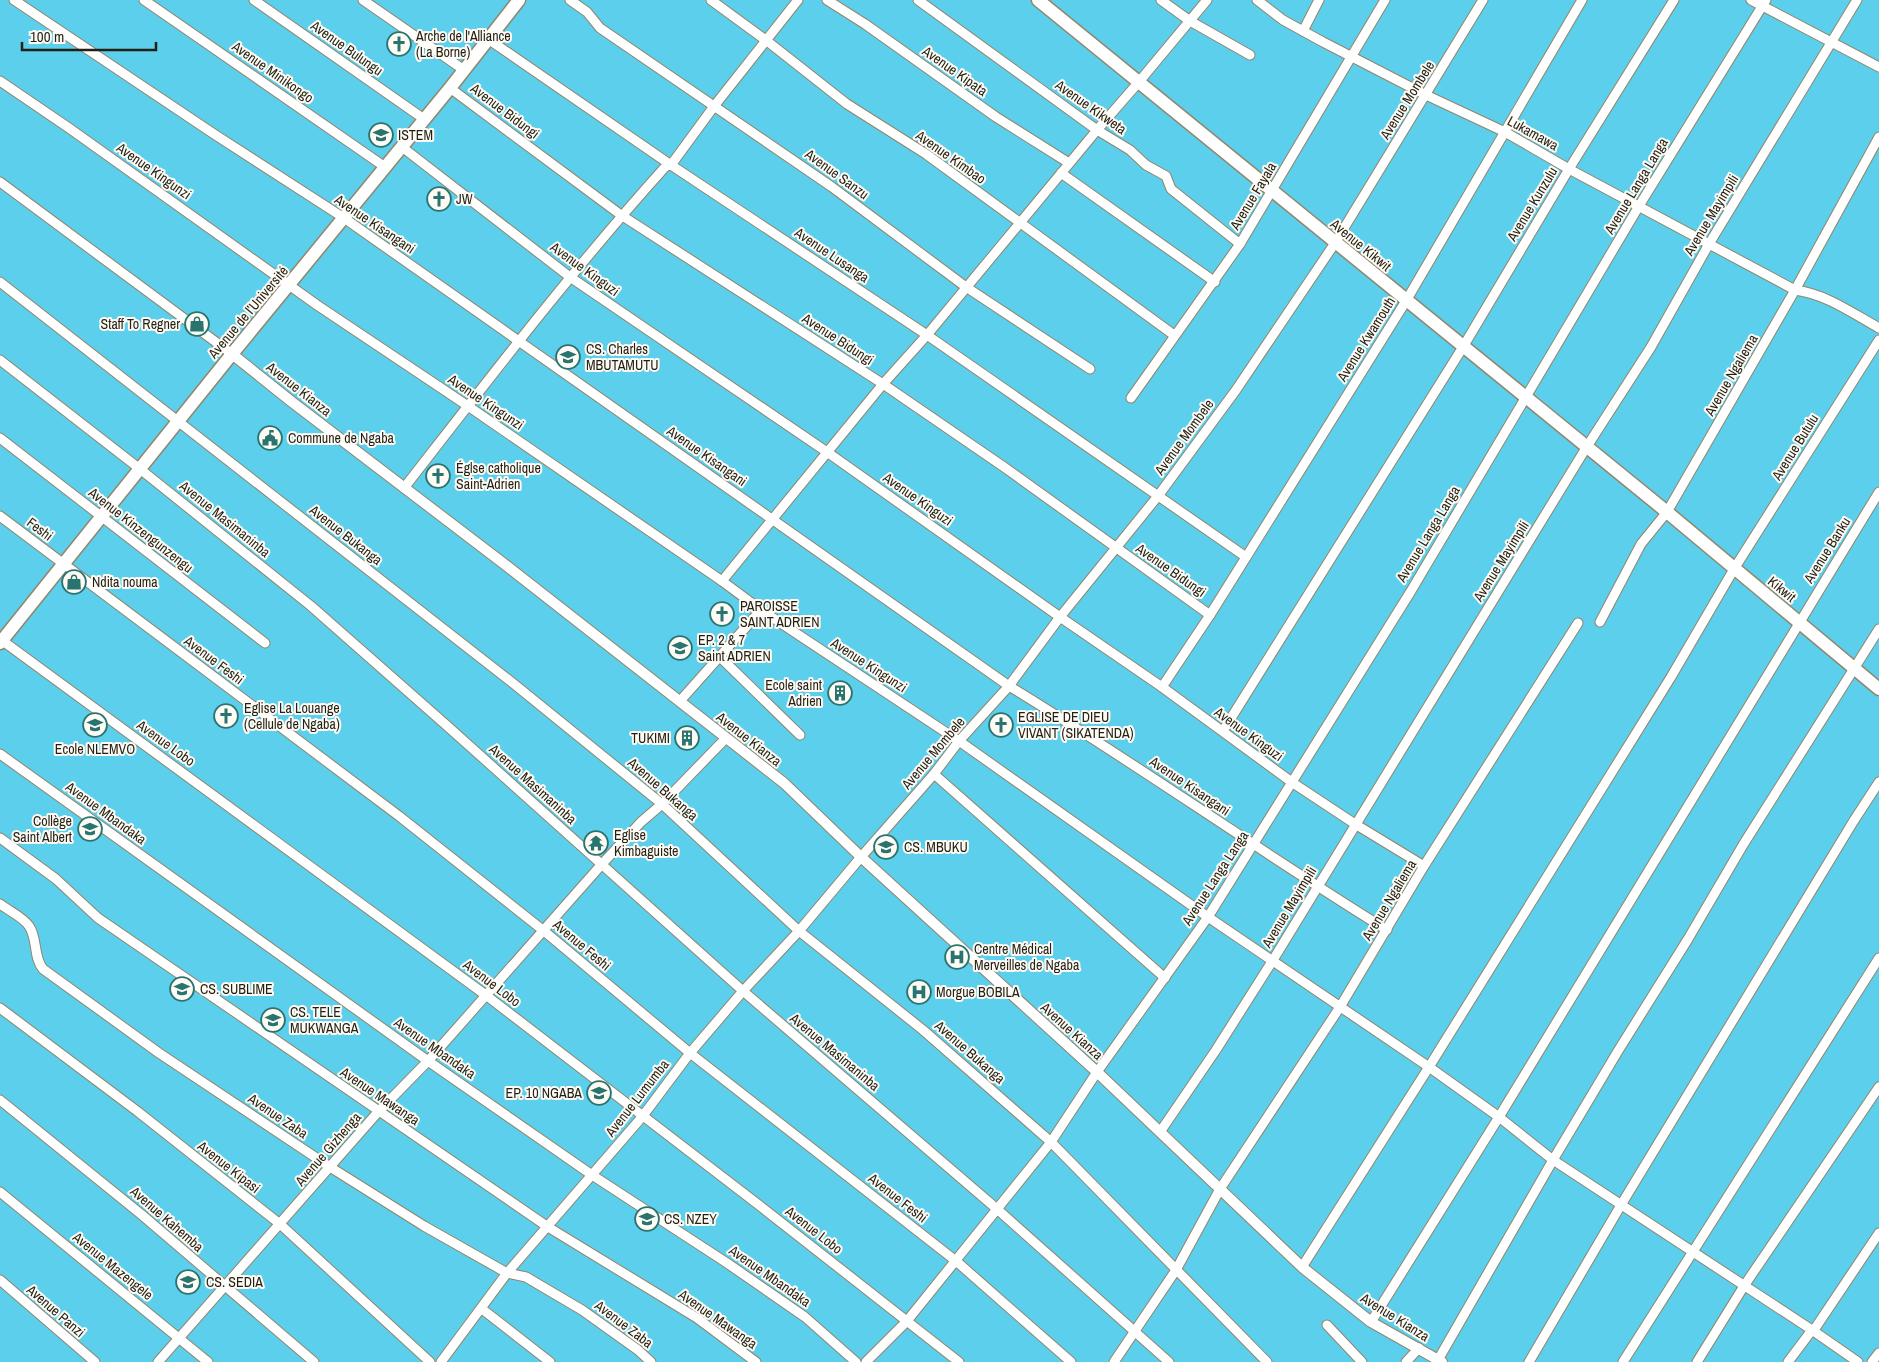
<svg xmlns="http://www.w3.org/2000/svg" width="1879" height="1362" font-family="'Archivo Narrow',sans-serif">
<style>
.water{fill:#5bcfec}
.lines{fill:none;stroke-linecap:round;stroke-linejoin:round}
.minor-casing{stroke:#91866b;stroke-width:11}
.tertiary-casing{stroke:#91866b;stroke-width:12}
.secondary-casing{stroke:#91866b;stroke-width:15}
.minor{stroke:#fff;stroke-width:9}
.tertiary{stroke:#fff;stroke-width:10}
.secondary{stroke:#fff;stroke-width:12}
.labels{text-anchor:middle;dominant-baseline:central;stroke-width:4;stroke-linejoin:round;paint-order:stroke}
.poi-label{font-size:14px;fill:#231f14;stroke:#fefbf5;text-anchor:start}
.street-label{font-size:14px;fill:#231f14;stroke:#fefbf5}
</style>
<rect width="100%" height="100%" fill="#fefbf5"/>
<rect class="water" x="0" y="0" width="1879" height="1362"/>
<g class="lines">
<g class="minor-casing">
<g id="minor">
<path d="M14,0L214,134L344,218L1009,686C1137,764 1259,851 1387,930"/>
<path d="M144,0L385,167"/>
<path d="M254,0L424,119"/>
<path d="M363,0L464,70"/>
<path d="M570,0L587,12L600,28L832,187L966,287L1090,369"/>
<path d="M711,0L767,41L847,104L926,154L1174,335"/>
<path d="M827,0L865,24L996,117L1069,163"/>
<path d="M918,0L1097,130L1130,150L1146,165L1166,176L1171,189L1240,244"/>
<path d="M1161,0L1190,21L1250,55"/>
<path d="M1257,0L1283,20L1323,42L1426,95L1505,132L1569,169L1795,290C1826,294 1852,313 1879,328"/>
<path d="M1751,0L1879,67"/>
<path d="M1303,31L1319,0"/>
<path d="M488,39L671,165L927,335L1246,557"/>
<path d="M0,81L69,128L317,305L468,406L722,581L761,610L959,741L1208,917L1429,1067L1499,1117L1553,1160L1812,1330L1858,1362"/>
<path d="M450,88L621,215L883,384L1004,467L1210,615"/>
<path d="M402,147L570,277L827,452L1060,617L1162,687L1293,783L1355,824L1424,866"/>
<path d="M1061,173L1215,282"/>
<path d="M0,182L232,354"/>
<path d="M0,282L514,684L662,804L799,931L923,1030L1051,1142L1267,1362"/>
<path d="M0,360L140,469L311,606L445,724L743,991L997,1209L1169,1362"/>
<path d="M1131,398L1240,244L1385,0"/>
<path d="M0,438L265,643"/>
<path d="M404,488C489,379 573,269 666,166L671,165L715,105L798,0"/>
<path d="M0,516L399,816L544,931L690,1053L956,1261L1071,1362"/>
<path d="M722,581L883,384L927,335L1097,130L1138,83L1207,0"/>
<path d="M1600,622L1641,544L1667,512L1795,290L1879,137"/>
<path d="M0,639L487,996L764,1209L959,1362"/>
<path d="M720,657L800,735"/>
<path d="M1162,687L1210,615L1406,301L1582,0"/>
<path d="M680,701L761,610"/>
<path d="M1223,731L1463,347L1569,169L1674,0"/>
<path d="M0,754L428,1061L592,1175L727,1263L805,1317L856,1362"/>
<path d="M934,774L1165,978"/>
<path d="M0,838L56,879L98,918L548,1227L697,1318L756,1362"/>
<path d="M0,904C9,911 23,917 29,926C38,939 33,957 43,969L159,1053L330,1167L424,1226L507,1273L526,1277L582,1310L638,1350L651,1362"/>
<path d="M0,1008L137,1111L280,1224L430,1362"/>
<path d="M0,1100L142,1215L314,1362"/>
<path d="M1160,1132L1216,1050L1273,960L1586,448L1651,347L1709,244L1857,0"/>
<path d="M0,1192L208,1362"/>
<path d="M1302,1267L1429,1067L1671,677L1734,569L1879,340"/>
<path d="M0,1280L95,1362"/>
<path d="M482,1309L550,1362"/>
<path d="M1371,1322L1499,1117L1879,492"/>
<path d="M1327,1325L1362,1362"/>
<path d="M1438,1360L1553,1160L1618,1051L1688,939L1743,845L1879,629"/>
<path d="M158,1362L378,1112L428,1061L602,864L641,822L662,804L726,738"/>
<path d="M441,1362L507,1273L642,1117L690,1053L743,991L799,931L861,857L934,774L959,741L1009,686L1060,617L1158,496L1236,390L1335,243L1483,0"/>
<path d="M866,1362L907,1321L1051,1142L1097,1072L1208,917L1411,591L1639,206L1766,0"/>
<path d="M1114,1362L1176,1270L1220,1189L1340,1007L1424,866L1578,623"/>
<path d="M1406,1362L1419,1348"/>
<path d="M1529,1362L1621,1205L1853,822L1879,782"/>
<path d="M1623,1362L1879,958"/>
<path d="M1697,1362L1744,1286L1879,1087"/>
<path d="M1788,1362L1812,1330L1816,1327L1879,1233"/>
<path d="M1872,1362L1879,1353"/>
</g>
</g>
<g class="tertiary-casing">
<path id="tertiary" d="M232,354L292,402L503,563L784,783L861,857L1097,1072L1302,1267L1371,1322L1442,1362"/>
</g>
<g class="secondary-casing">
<g id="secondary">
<path d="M1038,0L1667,512L1879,689"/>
<path d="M0,643L232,354L450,88L519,0"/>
</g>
</g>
<use href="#minor" class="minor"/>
<use href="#tertiary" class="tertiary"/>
<use href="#secondary" class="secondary"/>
</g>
<defs>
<g id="church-ring" transform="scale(1.25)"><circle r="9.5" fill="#fefbf5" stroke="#2a7470" stroke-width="1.5"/><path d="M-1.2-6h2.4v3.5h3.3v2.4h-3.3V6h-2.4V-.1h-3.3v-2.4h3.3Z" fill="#2a7470"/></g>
<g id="university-ring" transform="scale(1.25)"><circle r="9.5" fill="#fefbf5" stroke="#2a7470" stroke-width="1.5"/><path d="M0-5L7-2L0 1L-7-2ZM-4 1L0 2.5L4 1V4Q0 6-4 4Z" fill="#2a7470"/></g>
<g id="shop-ring" transform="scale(1.25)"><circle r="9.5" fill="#fefbf5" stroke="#2a7470" stroke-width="1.5"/><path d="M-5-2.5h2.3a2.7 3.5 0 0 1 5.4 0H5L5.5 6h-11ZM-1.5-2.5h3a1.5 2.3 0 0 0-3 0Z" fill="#2a7470"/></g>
<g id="school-ring" transform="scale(1.25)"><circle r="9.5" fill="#fefbf5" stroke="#2a7470" stroke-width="1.5"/><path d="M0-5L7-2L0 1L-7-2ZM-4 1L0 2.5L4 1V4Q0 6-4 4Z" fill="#2a7470"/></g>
<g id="civic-ring" transform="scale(1.25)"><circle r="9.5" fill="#fefbf5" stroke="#2a7470" stroke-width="1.5"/><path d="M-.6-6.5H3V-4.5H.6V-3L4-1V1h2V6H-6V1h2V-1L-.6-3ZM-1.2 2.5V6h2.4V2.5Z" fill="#2a7470"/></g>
<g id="building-ring" transform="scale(1.25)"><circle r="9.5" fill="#fefbf5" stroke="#2a7470" stroke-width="1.5"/><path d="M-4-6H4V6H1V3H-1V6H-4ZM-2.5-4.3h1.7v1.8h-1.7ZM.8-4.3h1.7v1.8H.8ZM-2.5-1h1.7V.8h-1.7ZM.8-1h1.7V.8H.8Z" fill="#2a7470"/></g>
<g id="temple-ring" transform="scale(1.25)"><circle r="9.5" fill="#fefbf5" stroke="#2a7470" stroke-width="1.5"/><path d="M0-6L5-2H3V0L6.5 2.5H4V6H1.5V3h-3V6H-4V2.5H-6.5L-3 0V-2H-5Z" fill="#2a7470"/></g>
<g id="hospital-ring" transform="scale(1.25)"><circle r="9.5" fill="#fefbf5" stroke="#2a7470" stroke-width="1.5"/><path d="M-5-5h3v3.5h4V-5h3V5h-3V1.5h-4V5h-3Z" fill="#2a7470"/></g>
</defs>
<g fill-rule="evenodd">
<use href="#church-ring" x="399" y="44"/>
<use href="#university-ring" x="381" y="135"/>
<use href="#church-ring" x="439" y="199"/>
<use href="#shop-ring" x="197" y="324"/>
<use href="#school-ring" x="568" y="357"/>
<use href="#civic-ring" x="270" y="438"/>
<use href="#church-ring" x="438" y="476"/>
<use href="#shop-ring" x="74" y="582"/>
<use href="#church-ring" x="722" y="614"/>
<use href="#school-ring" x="680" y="648"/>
<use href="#building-ring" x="840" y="693"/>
<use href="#church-ring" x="226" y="716"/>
<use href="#school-ring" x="95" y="725"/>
<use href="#church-ring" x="1001" y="725"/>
<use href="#building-ring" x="687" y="738"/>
<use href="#school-ring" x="90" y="829"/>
<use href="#temple-ring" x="596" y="843"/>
<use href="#school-ring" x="886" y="847"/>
<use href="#hospital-ring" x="957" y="957"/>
<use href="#school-ring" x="182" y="989"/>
<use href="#hospital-ring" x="919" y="992"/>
<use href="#school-ring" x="273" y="1020"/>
<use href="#school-ring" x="599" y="1093"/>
<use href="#school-ring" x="647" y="1219"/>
<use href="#school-ring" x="188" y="1282"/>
</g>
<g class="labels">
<g class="poi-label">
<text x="416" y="36">Arche de l'Alliance<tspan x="416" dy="16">(La Borne)</tspan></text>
<text x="398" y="135">ISTEM</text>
<text x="456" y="199">JW</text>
<text x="180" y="324" text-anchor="end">Staff To Regner</text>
<text x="586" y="349">CS. Charles<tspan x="586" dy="16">MBUTAMUTU</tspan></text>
<text x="288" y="438">Commune de Ngaba</text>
<text x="456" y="468">Églse catholique<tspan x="456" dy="16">Saint-Adrien</tspan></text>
<text x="92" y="582">Ndita nouma</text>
<text x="740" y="606">PAROISSE<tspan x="740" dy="16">SAINT ADRIEN</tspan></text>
<text x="698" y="640">EP. 2 &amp; 7<tspan x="698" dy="16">Saint ADRIEN</tspan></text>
<text x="822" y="685" text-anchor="end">Ecole saint<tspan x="822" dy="16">Adrien</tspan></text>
<text x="244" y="708">Eglise La Louange<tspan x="244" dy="16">(Cellule de Ngaba)</tspan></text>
<text x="1018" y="717">EGLISE DE DIEU<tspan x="1018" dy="16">VIVANT (SIKATENDA)</tspan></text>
<text x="670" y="738" text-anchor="end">TUKIMI</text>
<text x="95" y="749" text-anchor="middle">Ecole NLEMVO</text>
<text x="72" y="821" text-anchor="end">Collège<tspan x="72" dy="16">Saint Albert</tspan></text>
<text x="614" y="835">Eglise<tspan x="614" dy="16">Kimbaguiste</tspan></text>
<text x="904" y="847">CS. MBUKU</text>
<text x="974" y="949">Centre Médical<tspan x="974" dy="16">Merveilles de Ngaba</tspan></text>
<text x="200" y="989">CS. SUBLIME</text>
<text x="936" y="992">Morgue BOBILA</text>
<text x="290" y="1012">CS. TELE<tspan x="290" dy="16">MUKWANGA</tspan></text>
<text x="582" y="1093" text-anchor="end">EP. 10 NGABA</text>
<text x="664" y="1219">CS. NZEY</text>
<text x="206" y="1282">CS. SEDIA</text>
</g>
<g class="street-label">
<text transform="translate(347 48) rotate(35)">Avenue Bulungu</text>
<text transform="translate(955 71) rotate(35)">Avenue Kipata</text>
<text transform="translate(273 72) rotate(35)">Avenue Minikongo</text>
<text transform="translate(1407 100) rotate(-58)">Avenue Mombele</text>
<text transform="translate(1091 107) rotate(35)">Avenue Kikweta</text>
<text transform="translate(505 111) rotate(37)">Avenue Bidungi</text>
<text transform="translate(1533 133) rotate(29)">Lukamawa</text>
<text transform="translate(951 157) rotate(35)">Avenue Kimbao</text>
<text transform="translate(154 171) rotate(35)">Avenue Kingunzi</text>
<text transform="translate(837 174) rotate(36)">Avenue Sanzu</text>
<text transform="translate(1636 186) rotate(-59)">Avenue Langa Langa</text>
<text transform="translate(1253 196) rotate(-59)">Avenue Fayala</text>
<text transform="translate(1532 204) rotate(-59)">Avenue Kunzulu</text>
<text transform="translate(1711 215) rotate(-59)">Avenue Mayimpili</text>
<text transform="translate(375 224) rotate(34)">Avenue Kisangani</text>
<text transform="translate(1361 245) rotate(39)">Avenue Kikwit</text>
<text transform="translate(832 255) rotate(34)">Avenue Lusanga</text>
<text transform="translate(585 269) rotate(36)">Avenue Kinguzi</text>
<text transform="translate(248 312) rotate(-50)">Avenue de l’Université</text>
<text transform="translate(838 339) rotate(33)">Avenue Bidungi</text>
<text transform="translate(1366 339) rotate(-58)">Avenue Kwamouth</text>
<text transform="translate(1731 375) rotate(-60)">Avenue Ngaliema</text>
<text transform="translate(299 389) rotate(38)">Avenue Kianza</text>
<text transform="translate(486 402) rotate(34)">Avenue Kingunzi</text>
<text transform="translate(1184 437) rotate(-54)">Avenue Mombele</text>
<text transform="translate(1795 447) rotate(-58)">Avenue Butulu</text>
<text transform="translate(707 456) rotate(35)">Avenue Kisangani</text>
<text transform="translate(918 499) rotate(35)">Avenue Kinguzi</text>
<text transform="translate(225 519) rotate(39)">Avenue Masimaninba</text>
<text transform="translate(40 529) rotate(37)">Feshi</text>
<text transform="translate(141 530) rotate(38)">Avenue Kinzengunzengu</text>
<text transform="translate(1428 534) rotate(-59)">Avenue Langa Langa</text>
<text transform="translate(346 535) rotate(38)">Avenue Bukanga</text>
<text transform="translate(1827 550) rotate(-58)">Avenue Banku</text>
<text transform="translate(1501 561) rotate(-58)">Avenue Mayimpili</text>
<text transform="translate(1171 570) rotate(35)">Avenue Bidungi</text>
<text transform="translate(1782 589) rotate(39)">Kikwit</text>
<text transform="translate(214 660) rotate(37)">Avenue Feshi</text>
<text transform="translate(869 665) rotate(33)">Avenue Kingunzi</text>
<text transform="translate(1249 734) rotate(36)">Avenue Kinguzi</text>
<text transform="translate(749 739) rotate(38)">Avenue Kianza</text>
<text transform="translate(166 743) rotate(36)">Avenue Lobo</text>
<text transform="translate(933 753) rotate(-50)">Avenue Mombele</text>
<text transform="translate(533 784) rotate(42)">Avenue Masimaninba</text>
<text transform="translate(1190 786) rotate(34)">Avenue Kisangani</text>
<text transform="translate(663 789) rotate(41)">Avenue Bukanga</text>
<text transform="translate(106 813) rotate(36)">Avenue Mbandaka</text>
<text transform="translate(1215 878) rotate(-57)">Avenue Langa Langa</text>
<text transform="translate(1389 900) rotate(-59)">Avenue Ngaliema</text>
<text transform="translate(1289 907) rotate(-59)">Avenue Mayimpili</text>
<text transform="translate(582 945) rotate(40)">Avenue Feshi</text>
<text transform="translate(492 983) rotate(37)">Avenue Lobo</text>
<text transform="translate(1072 1031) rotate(42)">Avenue Kianza</text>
<text transform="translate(435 1048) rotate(35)">Avenue Mbandaka</text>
<text transform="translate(835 1052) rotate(40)">Avenue Masimaninba</text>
<text transform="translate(970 1052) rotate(41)">Avenue Bukanga</text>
<text transform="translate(380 1096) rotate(34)">Avenue Mawanga</text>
<text transform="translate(637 1098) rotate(-52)">Avenue Lumumba</text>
<text transform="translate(278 1116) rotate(34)">Avenue Zaba</text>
<text transform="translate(328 1149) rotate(-49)">Avenue Gizhenga</text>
<text transform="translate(229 1167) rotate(38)">Avenue Kipasi</text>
<text transform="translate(898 1198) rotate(38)">Avenue Feshi</text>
<text transform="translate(167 1219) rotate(41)">Avenue Kahemba</text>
<text transform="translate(814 1230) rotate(38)">Avenue Lobo</text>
<text transform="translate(113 1266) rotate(39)">Avenue Mazengele</text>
<text transform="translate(770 1276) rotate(35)">Avenue Mbandaka</text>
<text transform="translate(56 1311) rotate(41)">Avenue Panzi</text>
<text transform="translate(1395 1317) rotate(32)">Avenue Kianza</text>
<text transform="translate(718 1319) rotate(35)">Avenue Mawanga</text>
<text transform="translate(624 1324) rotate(37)">Avenue Zaba</text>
</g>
</g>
<path d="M22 42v8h134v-8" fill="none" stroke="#231f14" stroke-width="2.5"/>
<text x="30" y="42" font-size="15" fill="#231f14" stroke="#fefbf5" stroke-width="4" paint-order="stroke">100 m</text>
</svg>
